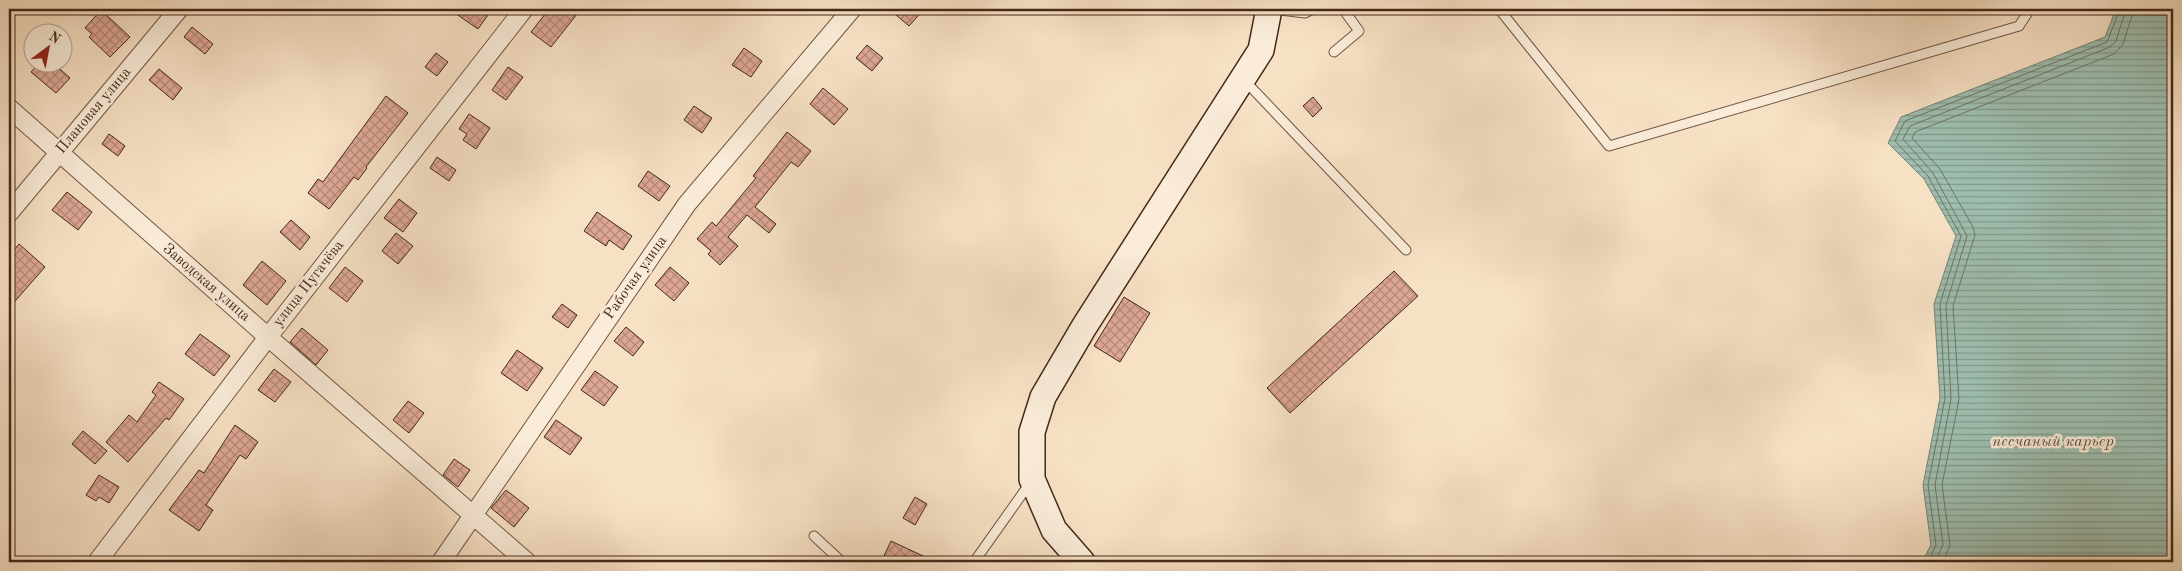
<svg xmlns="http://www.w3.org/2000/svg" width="2182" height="571" font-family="'Old Standard TT',serif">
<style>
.water{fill:url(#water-rules);stroke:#7a8273}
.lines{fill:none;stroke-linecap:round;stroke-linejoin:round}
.shore{stroke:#717364;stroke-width:1}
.building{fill:url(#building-cross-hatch);stroke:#442818}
.lane-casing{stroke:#715643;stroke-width:11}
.street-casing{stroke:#715643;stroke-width:20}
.secondary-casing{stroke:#442818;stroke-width:28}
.lane{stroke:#faecd9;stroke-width:9}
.street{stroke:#faecd9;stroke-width:18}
.secondary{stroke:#faecd9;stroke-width:25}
.labels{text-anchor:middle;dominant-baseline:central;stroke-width:5;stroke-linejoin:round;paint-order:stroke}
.street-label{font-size:15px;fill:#442818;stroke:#faecd9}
.water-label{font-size:16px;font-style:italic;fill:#5a4e3e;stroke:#faecd9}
</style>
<defs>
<pattern id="water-rules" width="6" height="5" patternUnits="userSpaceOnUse" patternTransform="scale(1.25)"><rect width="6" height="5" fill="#9ebeaf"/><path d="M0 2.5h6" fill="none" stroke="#829a8d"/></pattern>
<pattern id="building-cross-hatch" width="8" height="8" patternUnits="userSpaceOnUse" patternTransform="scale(1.25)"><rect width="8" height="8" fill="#dda796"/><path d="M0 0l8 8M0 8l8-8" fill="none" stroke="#b58879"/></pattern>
</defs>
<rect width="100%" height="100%" fill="#f7e1c5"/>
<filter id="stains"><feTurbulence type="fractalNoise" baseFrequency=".004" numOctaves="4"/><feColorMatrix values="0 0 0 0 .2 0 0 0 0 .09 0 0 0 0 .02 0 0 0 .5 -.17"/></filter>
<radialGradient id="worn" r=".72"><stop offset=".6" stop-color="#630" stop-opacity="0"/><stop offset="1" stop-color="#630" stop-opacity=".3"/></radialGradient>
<path class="water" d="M2116,9H2173V562H1922L1931,545L1923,485L1940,398L1934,304L1956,236L1924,179L1888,143L1901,117L2105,37Z"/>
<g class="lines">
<g class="shore">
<path d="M1928,562L1936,545L1928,485L1945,398L1940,304L1961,236L1928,176L1895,141L1905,121L2107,42L2120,9"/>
<path d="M1935,562L1943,545L1935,485L1951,399L1946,305L1967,236L1933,173L1903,139L1910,126L2110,47L2116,41L2126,9"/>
<path d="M1943,562L1950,545L1942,485L1959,399L1953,306L1975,235L1973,227L1940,169L1912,138L1915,132L2114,54L2123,44L2134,9"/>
</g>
</g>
<g class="building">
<path d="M449,9H478L488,15L478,29Z"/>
<path d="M549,9H581L551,47L531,32Z"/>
<path d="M889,9H924L909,26Z"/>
<path d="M101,10L130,37L110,57L89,37L92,34L85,28Z"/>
<path d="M192,27L213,44L205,54L184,37Z"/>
<path d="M867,45L883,58L872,71L856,58Z"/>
<path d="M744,48L762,61L751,77L732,65Z"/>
<path d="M436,53L448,62L437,76L425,67Z"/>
<path d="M40,62H52L70,78L56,93L31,72Z"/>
<path d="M508,67L523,77L506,100L492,90Z"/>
<path d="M159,69L182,88L173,100L149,80Z"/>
<path d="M823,88L848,109L834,125L810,104Z"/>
<path d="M386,96L408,113L366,167L367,168L358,180L354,177L329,209L308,193L318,179L323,182Z"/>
<path d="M1313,97L1322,108L1313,117L1303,106Z"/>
<path d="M694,106L712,118L702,133L684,120Z"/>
<path d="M469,114L490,128L476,149L463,140L467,134L459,129Z"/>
<path d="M787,132L811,151L798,167L791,162L755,207L776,224L769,233L747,215L728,237L738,246L720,265L708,254L711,251L697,239L712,222L716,226L756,178L753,176Z"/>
<path d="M109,134L125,146L118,156L102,144Z"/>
<path d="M437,157L456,170L449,181L430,168Z"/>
<path d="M648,171L670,186L659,201L638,186Z"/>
<path d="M67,192L92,212L78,230L52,210Z"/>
<path d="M399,199L417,213L403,232L384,218Z"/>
<path d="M597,212L632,236L623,250L609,240L606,246L584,231Z"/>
<path d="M291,220L310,237L300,250L280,232Z"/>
<path d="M396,233L413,246L398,264L382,251Z"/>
<path d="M19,244L45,267L9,308V256Z"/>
<path d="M262,261L286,281L267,305L243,285Z"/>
<path d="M345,267L363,281L347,302L329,288Z"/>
<path d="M670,267L689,283L674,301L655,285Z"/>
<path d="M1394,271L1418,296L1290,413L1267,388Z"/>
<path d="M1124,297L1150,313L1120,362L1094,346Z"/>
<path d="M562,304L577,315L568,328L552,317Z"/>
<path d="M626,327L644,342L633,356L614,341Z"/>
<path d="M302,328L328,350L316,365L290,342Z"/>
<path d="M200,334L230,356L214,376L185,354Z"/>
<path d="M517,350L543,368L527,391L501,373Z"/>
<path d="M274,369L291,382L275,402L258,390Z"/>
<path d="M595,371L618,387L604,406L581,390Z"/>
<path d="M159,382L184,399L169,420L166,418L128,462L106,442L129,415L137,422L156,395L152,392Z"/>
<path d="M408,401L424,413L409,433L393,420Z"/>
<path d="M556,420L582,438L570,455L544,437Z"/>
<path d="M235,425L258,442L246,459L240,455L206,505L213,510L199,531L169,510L199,470L204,473Z"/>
<path d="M83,431L107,451L95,464L72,444Z"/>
<path d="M454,459L470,470L458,487L443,475Z"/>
<path d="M99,475L119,487L109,503L99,497L96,501L86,495Z"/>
<path d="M506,490L529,508L514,527L491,508Z"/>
<path d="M915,497L927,504L915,525L903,518Z"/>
<path d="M891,541L936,562H881Z"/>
</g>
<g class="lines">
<g class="lane-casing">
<g id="lane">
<path d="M1272,9L1305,13L1313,9"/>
<path d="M1499,9L1609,146L2019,26L2030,9"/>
<path d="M1334,52L1359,31L1343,9"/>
<path d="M1245,81L1406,250"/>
<path d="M814,536L842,562"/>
<path d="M974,562L1030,483"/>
</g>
</g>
<g class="street-casing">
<g id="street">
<path d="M9,108L268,337L527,562"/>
<path d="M9,213L179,9"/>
<path d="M97,562L268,337L524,9"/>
<path d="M441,562L687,204L852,9"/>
</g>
</g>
<g class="secondary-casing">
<path id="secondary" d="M1082,562L1054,530L1032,479V432L1043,397L1084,327L1261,50L1269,9"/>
</g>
<use href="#lane" class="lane"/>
<use href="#street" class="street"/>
<use href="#secondary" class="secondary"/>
</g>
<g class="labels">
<g class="street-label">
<text transform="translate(94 111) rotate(-50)">Плановая улица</text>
<text transform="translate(636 278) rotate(-55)">Рабочая улица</text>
<text transform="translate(206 283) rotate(41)">Заводская улица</text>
<text transform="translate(309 284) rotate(-52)">улица Пугачёва</text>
</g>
<g class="water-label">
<text x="2053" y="442">песчаный карьер</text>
</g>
</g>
<rect width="2182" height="571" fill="none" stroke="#f7e1c5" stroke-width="30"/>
<rect x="10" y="10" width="2162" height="551" fill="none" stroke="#442818" stroke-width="2.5"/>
<rect x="15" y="15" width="2152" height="541" fill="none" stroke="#442818"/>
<g transform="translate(48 48) rotate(32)"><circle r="24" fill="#faecd9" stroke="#b19e8c"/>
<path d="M0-4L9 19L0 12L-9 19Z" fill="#8f2418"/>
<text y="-8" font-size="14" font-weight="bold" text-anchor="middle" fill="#442818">N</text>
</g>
<rect width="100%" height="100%" filter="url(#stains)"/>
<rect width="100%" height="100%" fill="url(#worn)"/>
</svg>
